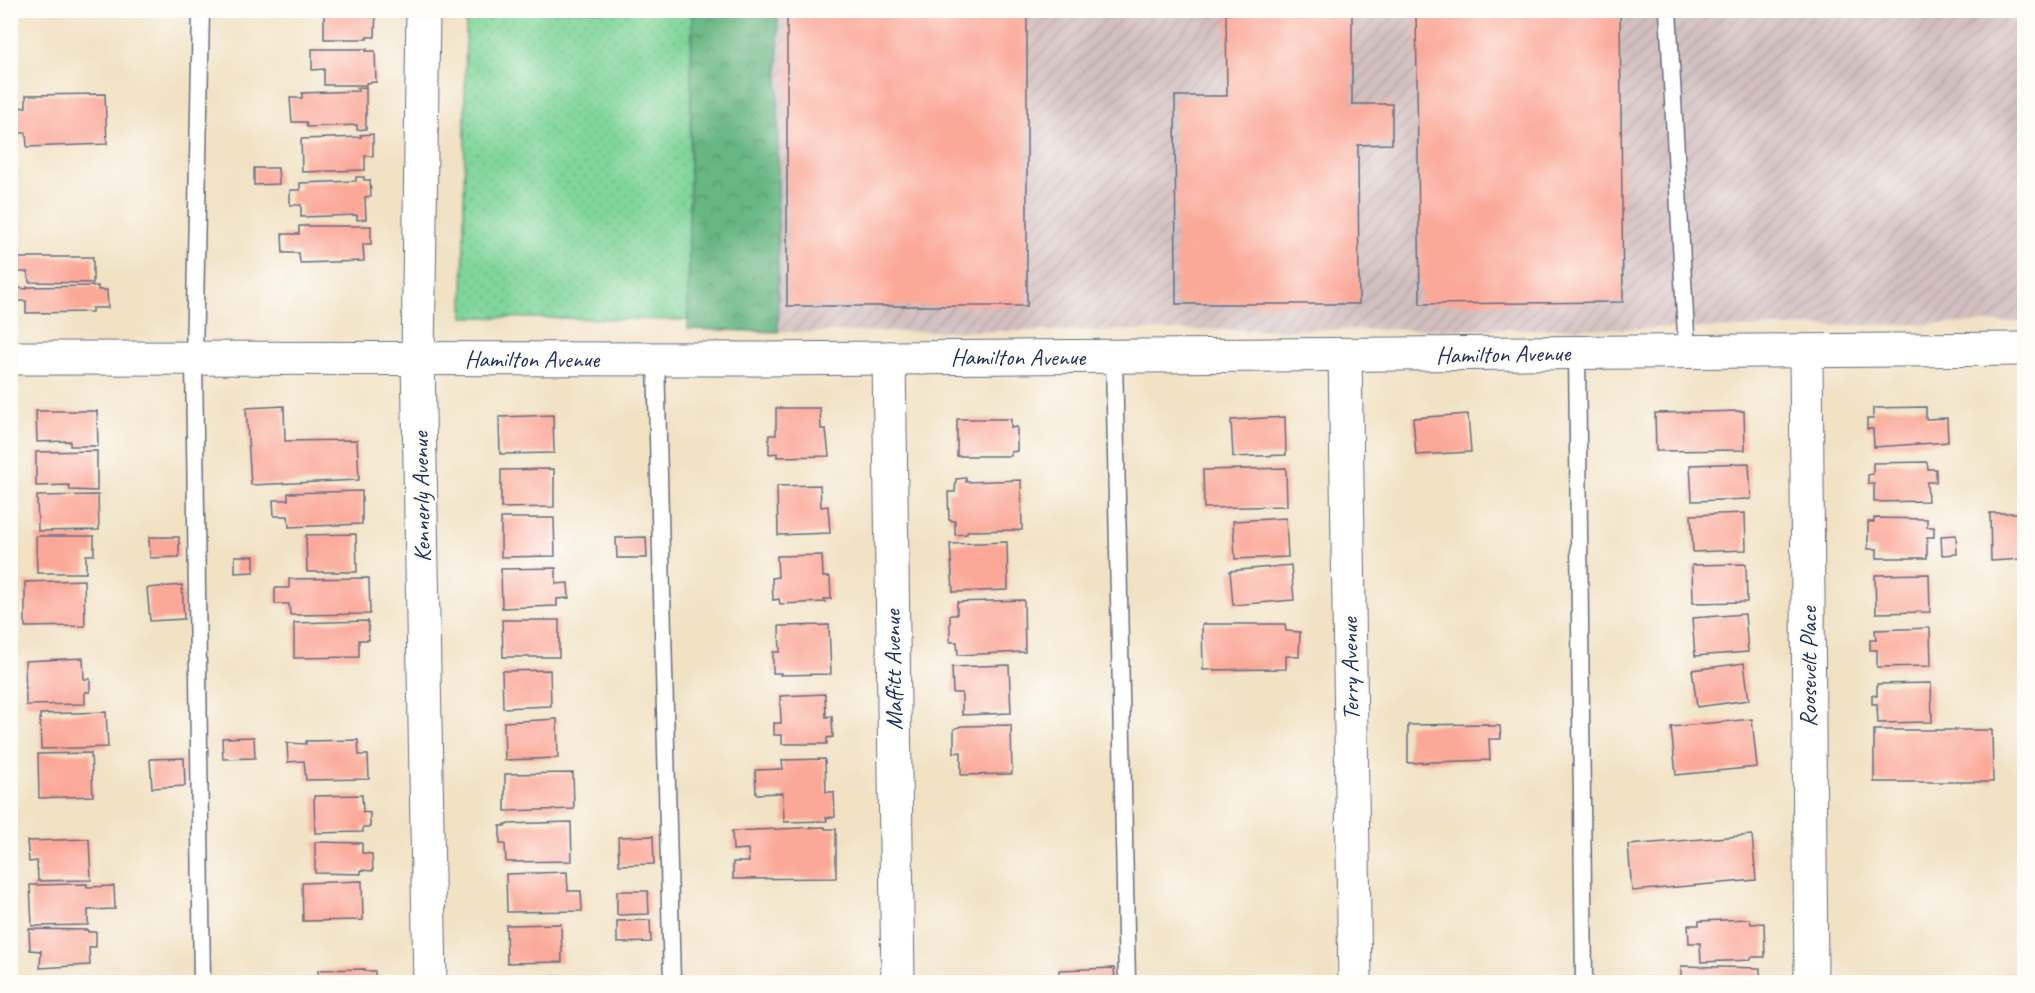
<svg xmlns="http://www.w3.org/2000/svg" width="2035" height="993" font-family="Caveat,sans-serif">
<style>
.industrial{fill:url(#industrial-furrows)}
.green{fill:url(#green-dots);stroke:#4d827c;stroke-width:1.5}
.forest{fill:url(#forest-crowns);stroke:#417270;stroke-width:1.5}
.building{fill:#fba898}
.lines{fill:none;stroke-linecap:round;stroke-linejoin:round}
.service-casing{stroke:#666e82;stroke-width:19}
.minor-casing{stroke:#666e82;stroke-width:35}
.tertiary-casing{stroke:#666e82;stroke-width:35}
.service{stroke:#fff;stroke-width:16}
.minor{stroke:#fff;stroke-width:33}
.tertiary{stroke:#fff;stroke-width:33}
.labels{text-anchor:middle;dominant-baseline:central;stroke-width:5;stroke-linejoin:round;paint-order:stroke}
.street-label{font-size:24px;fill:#1b2f5e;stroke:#fdfcf7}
</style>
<defs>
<pattern id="industrial-furrows" width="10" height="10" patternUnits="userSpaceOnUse" patternTransform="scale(1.5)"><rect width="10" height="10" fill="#d2bfbf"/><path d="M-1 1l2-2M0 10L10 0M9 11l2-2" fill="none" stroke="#b4a4a7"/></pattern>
<pattern id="green-dots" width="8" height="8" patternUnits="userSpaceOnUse" patternTransform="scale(1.5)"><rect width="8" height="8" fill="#7fd59a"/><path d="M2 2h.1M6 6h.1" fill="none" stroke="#6db787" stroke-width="1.8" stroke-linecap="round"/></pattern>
<pattern id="forest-crowns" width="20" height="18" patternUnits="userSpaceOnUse" patternTransform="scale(1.5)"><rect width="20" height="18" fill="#67b682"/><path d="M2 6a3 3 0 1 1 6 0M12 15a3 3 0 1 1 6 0" fill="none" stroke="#54946e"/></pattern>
</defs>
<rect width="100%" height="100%" fill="#fdfcf7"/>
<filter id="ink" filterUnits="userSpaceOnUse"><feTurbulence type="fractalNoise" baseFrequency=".0167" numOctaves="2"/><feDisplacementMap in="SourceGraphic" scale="12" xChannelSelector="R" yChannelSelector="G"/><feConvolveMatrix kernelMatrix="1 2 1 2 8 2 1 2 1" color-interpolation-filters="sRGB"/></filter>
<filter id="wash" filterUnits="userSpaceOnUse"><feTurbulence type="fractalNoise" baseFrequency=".008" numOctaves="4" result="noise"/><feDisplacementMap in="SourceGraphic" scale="24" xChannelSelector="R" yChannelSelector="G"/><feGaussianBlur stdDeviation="1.35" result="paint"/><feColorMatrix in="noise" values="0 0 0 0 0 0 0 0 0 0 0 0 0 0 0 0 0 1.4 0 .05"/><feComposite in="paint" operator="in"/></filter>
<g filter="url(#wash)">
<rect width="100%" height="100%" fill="#f1e2c4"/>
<path class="industrial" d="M778,11H2024V322L1726,328L778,332Z"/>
<path class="green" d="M466,11H692L688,320L463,317Z"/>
<path class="forest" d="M692,11H778V332L688,329Z"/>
<g id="blocks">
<g class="building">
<path d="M324,10H376L375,37H367V39H324Z"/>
<rect x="787" y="10" width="240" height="296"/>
<path d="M1226,10H1352V104H1392V144L1358,145L1359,304H1176L1175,96H1227Z"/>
<path d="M1416,10H1620L1623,302L1420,304Z"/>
<path d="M312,49H367L366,51H375L376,82L366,83V85H324V69L312,70Z"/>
<path d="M366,87V129L357,130V125L307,127L306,122H292L290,98H302V93L358,91L357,88Z"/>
<path d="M105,94L107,144L27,147L26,133H19L17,108L26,107V95Z"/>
<path d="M373,134V156H365V170L302,172L301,139L361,137L360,135Z"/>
<path d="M254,168H278L279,184L254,185Z"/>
<path d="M356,177H364V180H370L371,196L365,197L366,219L357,220V215L301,217V205H290V190H300V183L356,181Z"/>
<path d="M299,226H371V244H363L364,261L300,263L299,253H283L282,234H299Z"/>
<path d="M29,257H93V283L29,282L28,272H18L19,258H28Z"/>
<path d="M98,286V290H107L108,308H92V312L26,313V301H18L19,288L27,289V287Z"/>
<path d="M284,406L285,441L357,440L359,480L251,485L246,408Z"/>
<path d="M1926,407V419L1947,418L1948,442L1874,447L1873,429H1867V419H1873V408Z"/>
<path d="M776,408H820L821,429H826L829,456L777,457V453L769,454V435H776Z"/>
<path d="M36,411H97L98,446H70V441L37,442Z"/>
<path d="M1744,411L1745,450L1656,451L1655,413Z"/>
<path d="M1468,414L1471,452L1416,455L1413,418Z"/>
<path d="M553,415L554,453L500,454L499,417Z"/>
<path d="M1285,417L1286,455L1233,457L1231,420Z"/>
<path d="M957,419H1011V428L1017,427V451L1011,452V456H957Z"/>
<path d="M97,451V491L70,490L69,485L36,486V452Z"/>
<path d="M1927,462L1928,469H1936V482H1927L1928,501L1874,502V484H1868V475L1873,474V463Z"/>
<path d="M1749,463L1751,499L1692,501L1690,465Z"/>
<path d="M1286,468L1287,506L1204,508L1203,470Z"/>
<path d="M554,469V507L501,508V470Z"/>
<path d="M966,478V482L1021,480L1022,530L967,531V534L955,535V521L949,520L948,492H955L956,479Z"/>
<path d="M820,485L821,507L828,506L830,533L778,535L777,486Z"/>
<path d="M362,491V524L289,527L288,516H274L273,500H288V493Z"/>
<path d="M98,495L99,530L38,531L37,496Z"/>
<path d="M1745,513L1746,550L1693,552L1691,515Z"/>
<path d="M1990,513H2024L2023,559L1991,561Z"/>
<path d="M501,518H554L555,556L501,557Z"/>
<path d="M1286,518L1288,557L1235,559L1233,521Z"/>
<path d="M1874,518L1927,519V527H1934V537H1927V558H1877V549H1868V522H1874Z"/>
<path d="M356,534L357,572H307L306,535Z"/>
<path d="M1956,535L1957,554L1942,555L1941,536Z"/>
<path d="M36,536H94V555H86V573H37Z"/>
<path d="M149,537H179V557L150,558Z"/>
<path d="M646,537L647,558H617L616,538Z"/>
<path d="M1007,542L1008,590L953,592L950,544Z"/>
<path d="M822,555L823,577H830L831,599H824L825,602L780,604L779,599L773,600L772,578L778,577L777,556Z"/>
<path d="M235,556H254V572L235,573Z"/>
<path d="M1746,564L1747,602L1693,603L1692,565Z"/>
<path d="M1291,565L1294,600L1233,605L1230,571Z"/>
<path d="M556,568V584L568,583L569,598L557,599V606L502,608L501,569Z"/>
<path d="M1929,574L1930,612L1876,613L1875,575Z"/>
<path d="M369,578L370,614L290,615L289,604H275V588H289V579Z"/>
<path d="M84,580L85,626L25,627V582Z"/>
<path d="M182,585L184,619L150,621L147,588Z"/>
<path d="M1024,600L1025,652L958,655L957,642H950V615H957V602Z"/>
<path d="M1745,614L1748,652L1695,656L1692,618Z"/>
<path d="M502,620H559V657H503Z"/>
<path d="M368,621L369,640H359V657L294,658V623Z"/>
<path d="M1202,624H1285L1286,631L1300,632L1299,657L1286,656V669L1203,670Z"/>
<path d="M829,625L831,674L780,675L781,673H773V652H780L779,626Z"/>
<path d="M1930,628L1931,666L1877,667V650H1870V640H1876L1875,630Z"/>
<path d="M83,658L84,679H90V692H85V704L26,705L25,661Z"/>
<path d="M1744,663L1749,700L1697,707L1692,670Z"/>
<path d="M1009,665L1011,713L962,715V693H953L952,667Z"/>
<path d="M550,670L551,706L503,708L502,671Z"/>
<path d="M1931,683L1932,722L1878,723L1877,704H1872V695L1877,696V684Z"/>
<path d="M825,694L826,717L832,716L833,737L827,738V744H782V735H774V723H781L780,696Z"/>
<path d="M106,712L108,747L41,749L40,714Z"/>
<path d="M557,719L558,758L505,760L504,722Z"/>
<path d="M1752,719L1757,767L1676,775L1671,727Z"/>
<path d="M1488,724V726H1500L1501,739H1489L1490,760L1408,763V725Z"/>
<path d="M1011,725L1012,774L961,775V752L954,753V729L961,726Z"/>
<path d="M1874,730H1992L1993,782H1874Z"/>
<path d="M254,737L255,758L223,759L222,738Z"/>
<path d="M358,740L359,755H368L369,779L306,780L304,761L288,762L287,743L306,744V741Z"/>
<path d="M91,753L93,796L39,798L38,754Z"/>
<path d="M184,758L185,786L152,788L150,759Z"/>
<path d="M825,759L826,792H834L835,817L826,818L827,821L784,822L783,793L756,794L755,770L783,769L782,760Z"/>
<path d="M573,773L574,809L505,811V774Z"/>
<path d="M362,795L363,812L370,813V827H363V832L315,833L314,796Z"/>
<path d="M571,822L572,861L506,862L505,844H500V826H505V824Z"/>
<path d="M825,827V829H836V878L733,879V862H749L748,849L733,850L732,831Z"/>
<path d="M1752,835L1756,880L1632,891L1628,845Z"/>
<path d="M653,836L654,864L619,865L618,837Z"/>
<path d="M89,839L91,880L38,881L37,861L29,862L27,841Z"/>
<path d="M315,842L362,843V853L372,854L373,871L361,870V874L315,873Z"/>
<path d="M567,872L568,891H581L582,911L507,912L506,874Z"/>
<path d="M362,881L363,920L303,921L302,883Z"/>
<path d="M87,884V887L114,886L115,909L88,910V925L32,926L30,885Z"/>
<path d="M617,891H648L649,914L617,915Z"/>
<path d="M1750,919L1751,924L1764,923L1765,957H1751V960L1701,962L1700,943H1689L1688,925H1699V921Z"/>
<path d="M650,920L651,942L617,943V921Z"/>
<path d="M561,924L562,962L507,963L506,925Z"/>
<path d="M29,929L88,930V932H96V947H89L90,965L40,968L41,951L30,950Z"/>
<path d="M1681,966L1760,968V982H1681Z"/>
<path d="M1114,968L1115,982H1059V970Z"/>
<path d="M365,969V971H375V982H318V970Z"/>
<path d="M559,976V982H507V977Z"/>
</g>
</g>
</g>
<g filter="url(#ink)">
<use href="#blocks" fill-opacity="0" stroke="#666e82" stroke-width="1.5"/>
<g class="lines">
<g class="service-casing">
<g id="service">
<path d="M201,10L194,359L202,982"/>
<path d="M1668,10L1687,352"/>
<path d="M1577,353L1584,982"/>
<path d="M1114,356L1127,982"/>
<path d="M656,359L672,982"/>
</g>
</g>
<g class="minor-casing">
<g id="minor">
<path d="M423,10L418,360L430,982"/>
<path d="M1806,351L1811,982"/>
<path d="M1345,355L1355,982"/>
<path d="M889,358L898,982"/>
</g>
</g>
<g class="tertiary-casing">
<path id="tertiary" d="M10,358L758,359L2024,349"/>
</g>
<use href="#service" class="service"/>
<use href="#minor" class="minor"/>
<use href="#tertiary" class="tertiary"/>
</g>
</g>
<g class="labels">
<g class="street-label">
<text transform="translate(1503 354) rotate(-1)">Hamilton Avenue</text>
<text x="1018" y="357">Hamilton Avenue</text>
<text x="532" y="359">Hamilton Avenue</text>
<text transform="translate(421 497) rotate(-91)">Kennerly Avenue</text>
<text transform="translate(1808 667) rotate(-90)">Roosevelt Place</text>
<text transform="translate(1350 669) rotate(-91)">Terry Avenue</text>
<text transform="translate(893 670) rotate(-91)">Maffitt Avenue</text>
</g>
</g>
<rect width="2035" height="993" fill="none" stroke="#fdfcf7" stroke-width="36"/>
</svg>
